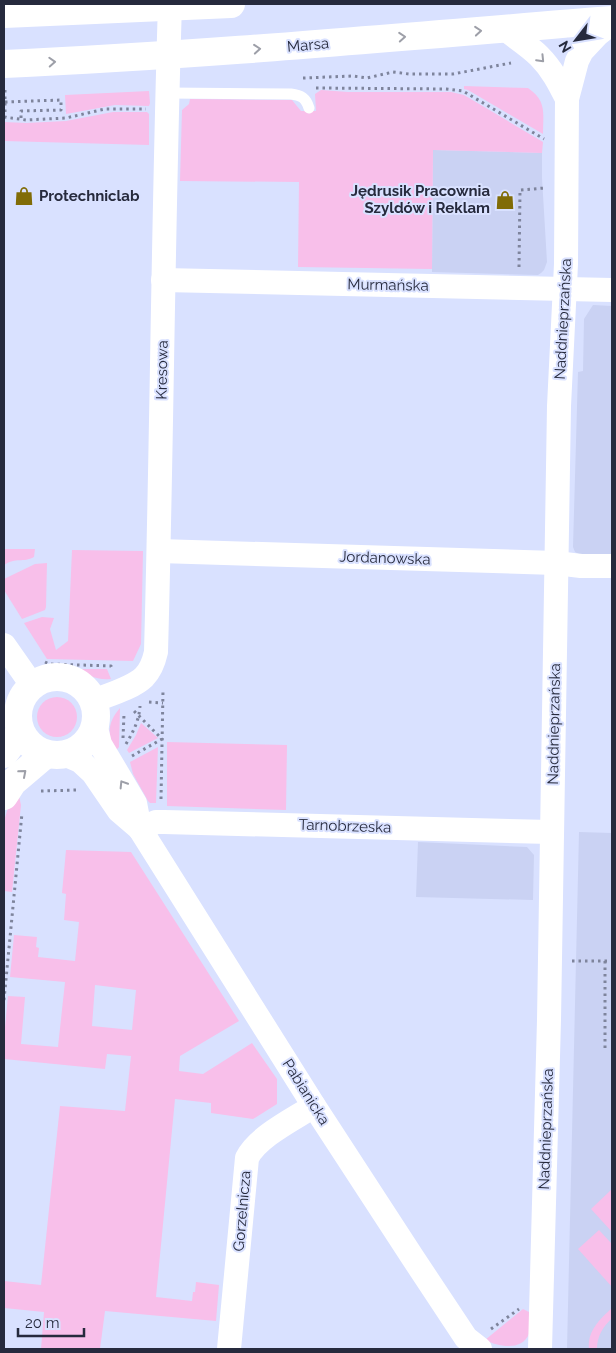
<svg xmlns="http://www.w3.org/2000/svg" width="616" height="1353" font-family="Raleway,sans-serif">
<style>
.built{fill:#cad2f3}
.green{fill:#f8bfea;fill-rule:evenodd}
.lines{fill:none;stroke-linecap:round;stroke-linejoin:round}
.path{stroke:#7e849c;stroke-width:3;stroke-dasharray:2.5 4;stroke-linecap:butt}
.lane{stroke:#fff;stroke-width:11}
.street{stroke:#fff;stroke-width:24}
.secondary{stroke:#fff;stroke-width:28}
.primary{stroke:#fff;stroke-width:28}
.oneway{stroke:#9d9fa8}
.labels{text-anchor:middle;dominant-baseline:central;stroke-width:4;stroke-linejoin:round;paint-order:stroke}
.street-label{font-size:15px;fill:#262a3d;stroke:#d9e1ff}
.poi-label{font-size:15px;font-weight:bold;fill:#262a3d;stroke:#d9e1ff;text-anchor:end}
</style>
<rect width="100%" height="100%" fill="#d9e1ff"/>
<g class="built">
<path d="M433,150L542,153V178L547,262L544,270L541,273L538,275L432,272Z"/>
<path d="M593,305L612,306V554H579L575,552L573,547L578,372L583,371L584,319Z"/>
<path d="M579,832L612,833V1349H567Z"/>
<path d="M418,842L527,847L534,855L533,900L416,897Z"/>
</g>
<g class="green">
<path d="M464,86L528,88C547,101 543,113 543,134L468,90L464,89Z"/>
<path d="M321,90L348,92H451L464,95L543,142L542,153L433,150L432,269L298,267L299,182L180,181L182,110L189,104L190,99L292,100L301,111H316L315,94Z"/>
<path d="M149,91L150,103L149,106L115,105L66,114L65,95Z"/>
<path d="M113,112H147L149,114V145L4,141V122L26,123L66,121Z"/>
<path d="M4,549H35L34,557C23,563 16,557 4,565Z"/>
<path d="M72,550L143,551L141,644L133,661L47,659L24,623L42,617L54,618L50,629L56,650L68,641Z"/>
<path d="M47,563L46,607L45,610L22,619L4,590V579L35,564Z"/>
<path d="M75,669H107L111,679C97,681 87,674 75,669Z"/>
<circle cx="57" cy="717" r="20"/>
<path d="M120,708L119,747L113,754C109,734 106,724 120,708Z"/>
<path d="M141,723L158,738L129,753L127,750L136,735Z"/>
<path d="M167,742L287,745L286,810L167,806Z"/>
<path d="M158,747L156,803H150L148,801L133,774L130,762Z"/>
<path d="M19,796L21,805L12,892L4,891V821L8,808Z"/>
<path d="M66,850L131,852L239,1021L180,1056L179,1071L203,1074L252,1043L277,1079V1104L253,1119L211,1113V1103L175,1099L156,1297L192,1301L193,1292H195L196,1282L219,1285L216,1321L105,1311L100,1349H41L44,1312L4,1308V1281L41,1285L60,1106L125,1111L131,1056L107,1054L105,1069L4,1059V1038L8,996L25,997L21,1044L58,1047L65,982L10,977L14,935L37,937L36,947L39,948L38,957L75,961L79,922L64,920L66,894L62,893ZM95,985L136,990L132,1030L92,1026Z"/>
<path d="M612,1189V1232L591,1209Z"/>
<path d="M599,1230L612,1244V1287L578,1249Z"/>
<path d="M612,1308V1318C603,1327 597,1336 597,1349H589C587,1331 600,1319 612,1308Z"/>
<path d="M523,1309L531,1313C530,1320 532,1328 529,1334C522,1351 499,1347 485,1340Z"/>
</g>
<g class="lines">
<g class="path">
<path d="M303,78L353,76L367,78L393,72L409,74H453L511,63"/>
<path d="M316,88L446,89L463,91L544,139"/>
<path d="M5,90V117"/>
<path d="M5,102L61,100V110L21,111V119"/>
<path d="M4,117L26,120L66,118L105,109H146"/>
<path d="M519,267L520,190L545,188"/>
<path d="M45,662L49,664L111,666L113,670"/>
<path d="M149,702L163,703"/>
<path d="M123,738L124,714"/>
<path d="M126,744C133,732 139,721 140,706"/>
<path d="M132,756L162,739L133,710"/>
<path d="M41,791L77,790"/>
<path d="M161,799L163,690"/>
<path d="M572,961H612"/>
<path d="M605,961V1051"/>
<path d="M4,1000L22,813"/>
<path d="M491,1329L519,1309"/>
</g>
<path class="lane" d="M167,93L291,94C301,95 306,98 309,108"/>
<g class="street">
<path d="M505,29C516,38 529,46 539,56C552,69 559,83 567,99"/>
<path d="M163,280L612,290"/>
<path d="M159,551L556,563L581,566H612"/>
<path d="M4,645L32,685"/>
<path d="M93,701C108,695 133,688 144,677C151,670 154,661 156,652C162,436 163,220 170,4"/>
<path d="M95,724L100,744L135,803L140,829"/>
<path d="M66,755L80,761L93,773L119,811L140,829L314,1106L413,1258L466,1338L480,1349"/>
<path d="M140,829L156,822H164L551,832"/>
<path d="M229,1349L247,1158C257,1137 294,1119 314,1106"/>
<path d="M540,1349L549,1020L559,406L566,264L567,99L577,61L582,51L597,35L612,23"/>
</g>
<g class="secondary">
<circle cx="57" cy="716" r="39"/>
<path d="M4,754L20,732"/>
<path d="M4,796L13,782L46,754"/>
</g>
<g class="primary">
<path d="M4,14L231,4"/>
<path d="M4,64C207,55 410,36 612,20"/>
</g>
</g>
<defs><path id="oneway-chevron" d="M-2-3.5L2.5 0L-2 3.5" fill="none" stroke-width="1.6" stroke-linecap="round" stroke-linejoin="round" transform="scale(1.25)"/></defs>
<g class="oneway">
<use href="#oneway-chevron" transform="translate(478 31) rotate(-5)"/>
<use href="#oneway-chevron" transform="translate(402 37) rotate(-4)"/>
<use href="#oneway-chevron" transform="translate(257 49) rotate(-5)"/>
<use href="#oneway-chevron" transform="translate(541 59) rotate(46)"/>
<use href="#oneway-chevron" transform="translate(52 62) rotate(-3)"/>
<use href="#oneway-chevron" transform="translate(23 773) rotate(-41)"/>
<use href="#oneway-chevron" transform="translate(123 784) rotate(-122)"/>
</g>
<defs>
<g id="shop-bare" transform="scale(1.5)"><path d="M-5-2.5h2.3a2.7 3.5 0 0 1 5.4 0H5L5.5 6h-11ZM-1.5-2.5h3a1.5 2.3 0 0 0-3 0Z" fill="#816c07" stroke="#d9e1ff" stroke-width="2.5" paint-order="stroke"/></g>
</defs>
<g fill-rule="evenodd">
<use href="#shop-bare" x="24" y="196"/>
<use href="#shop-bare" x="505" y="200"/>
</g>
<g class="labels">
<g class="street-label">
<text transform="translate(308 45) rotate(-5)">Marsa</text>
<text transform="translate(388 285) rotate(1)">Murmańska</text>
<text transform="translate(563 319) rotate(-87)">Naddnieprzańska</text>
<text transform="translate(162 370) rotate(-89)">Kresowa</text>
<text transform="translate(385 558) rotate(2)">Jordanowska</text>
<text transform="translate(554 724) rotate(-89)">Naddnieprzańska</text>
<text transform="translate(345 826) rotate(2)">Tarnobrzeska</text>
<text transform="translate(306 1092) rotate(58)">Pabianicka</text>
<text transform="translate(546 1129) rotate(-88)">Naddnieprzańska</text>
<text transform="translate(242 1211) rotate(-85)">Gorzelnicza</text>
</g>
<g class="poi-label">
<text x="490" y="191">Jędrusik Pracownia<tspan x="490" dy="17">Szyldów i Reklam</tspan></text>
<text x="39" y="196" text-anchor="start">Protechniclab</text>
</g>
</g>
<rect width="616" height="1353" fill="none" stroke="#262a3d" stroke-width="10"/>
<g transform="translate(576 40) rotate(239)" stroke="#d9e1ff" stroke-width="4" paint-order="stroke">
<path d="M0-4L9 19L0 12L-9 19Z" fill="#262a3d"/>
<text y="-8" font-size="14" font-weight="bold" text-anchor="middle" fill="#262a3d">N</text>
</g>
<path d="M18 1328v8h66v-8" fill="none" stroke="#262a3d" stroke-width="2.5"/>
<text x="25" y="1328" font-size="15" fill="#262a3d" stroke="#d9e1ff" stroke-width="4" paint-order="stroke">20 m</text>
</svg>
